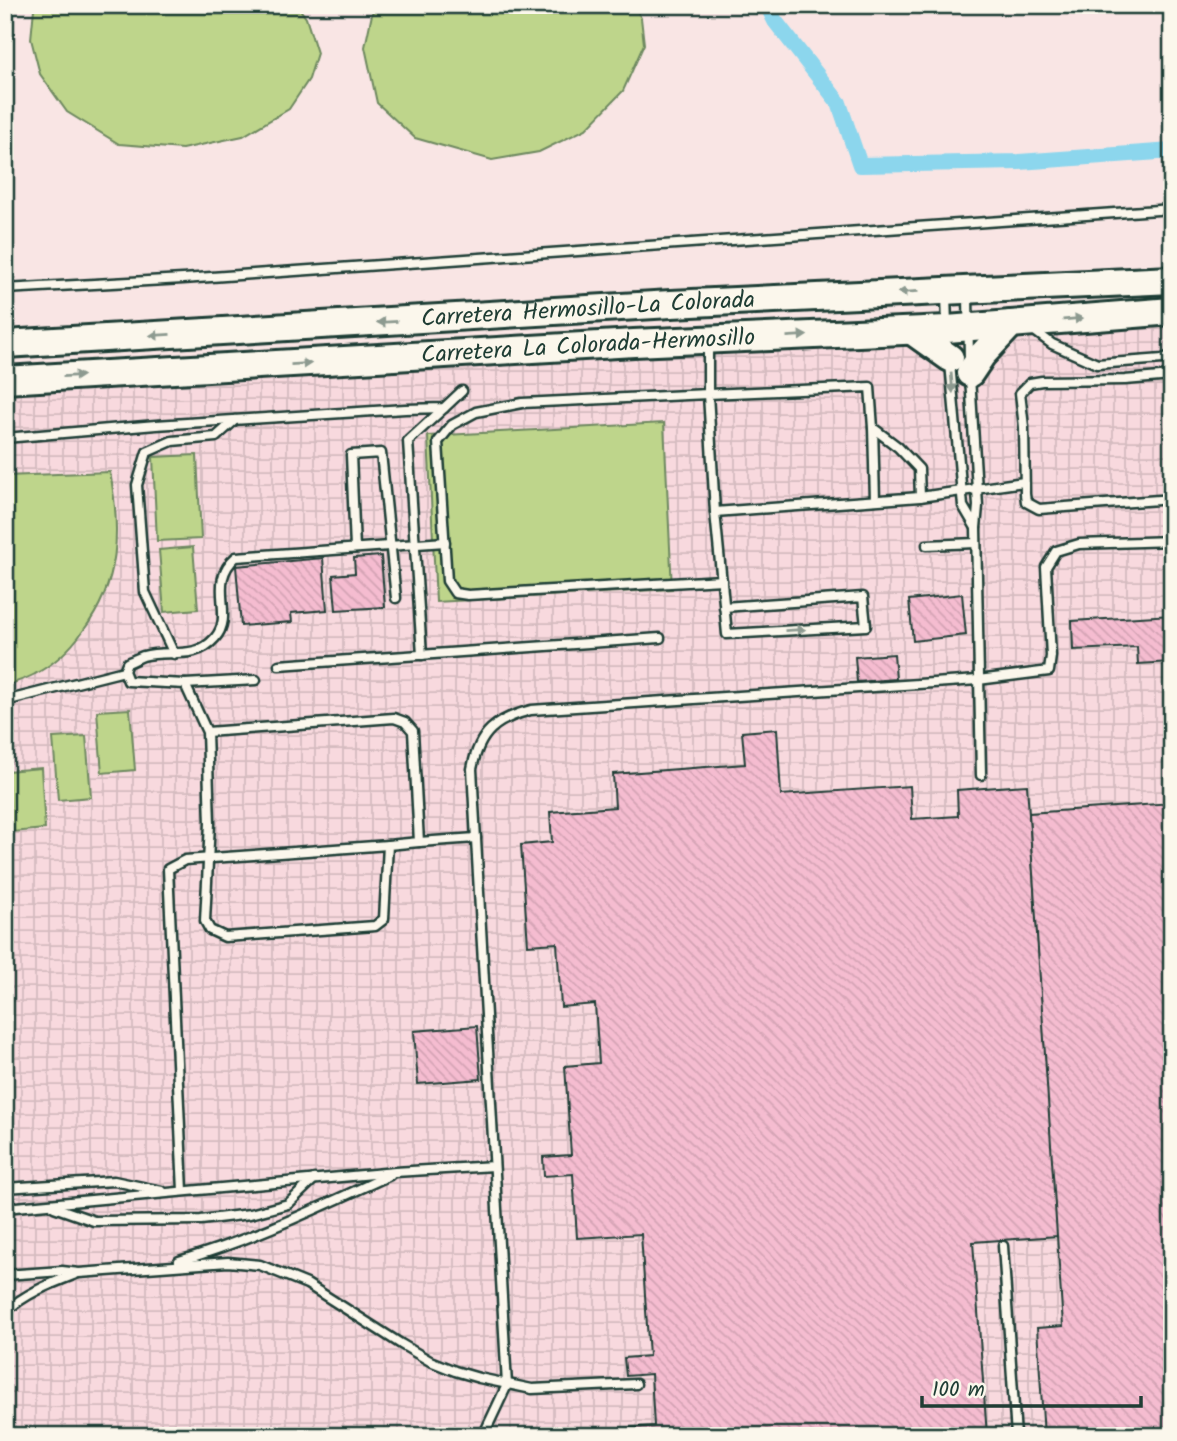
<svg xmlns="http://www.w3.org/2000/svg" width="1177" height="1441" font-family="Kalam,sans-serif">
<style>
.industrial{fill:url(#industrial-grid)}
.grass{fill:#bed58b;stroke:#6e8960;stroke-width:2}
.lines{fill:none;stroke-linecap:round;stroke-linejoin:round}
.canal{stroke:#8cd6ed;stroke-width:16}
.building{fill:url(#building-back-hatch);stroke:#1f3d34;stroke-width:2}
.service-casing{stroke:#1f3d34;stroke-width:13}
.trunk-casing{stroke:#1f3d34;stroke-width:32}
.service{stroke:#fbf7ec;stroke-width:8}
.trunk{stroke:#fbf7ec;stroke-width:26}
.oneway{fill:#8d9a90}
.labels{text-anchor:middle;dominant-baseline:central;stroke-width:5;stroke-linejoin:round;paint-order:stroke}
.street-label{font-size:24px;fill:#1f3d34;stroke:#fbf7ec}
</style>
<defs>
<pattern id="industrial-grid" width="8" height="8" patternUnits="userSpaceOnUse" patternTransform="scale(1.75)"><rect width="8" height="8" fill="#f8d9de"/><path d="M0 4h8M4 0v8" fill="none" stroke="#d4bbbf"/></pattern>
<pattern id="building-back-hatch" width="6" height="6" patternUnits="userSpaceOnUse" patternTransform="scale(1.75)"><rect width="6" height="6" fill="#f5bcd0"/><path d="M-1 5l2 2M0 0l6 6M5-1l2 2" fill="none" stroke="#d2a2b3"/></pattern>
</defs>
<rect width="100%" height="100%" fill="#f9e5e4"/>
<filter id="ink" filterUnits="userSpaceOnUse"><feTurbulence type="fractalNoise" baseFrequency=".0143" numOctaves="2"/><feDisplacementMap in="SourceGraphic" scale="14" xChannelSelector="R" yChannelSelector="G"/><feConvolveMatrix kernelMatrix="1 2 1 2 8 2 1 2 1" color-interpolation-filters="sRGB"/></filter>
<g filter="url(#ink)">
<path class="industrial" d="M1172,314V1436H5V393Z"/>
<g class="grass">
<path d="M37,5H297L306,18L317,53L309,79L289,109L243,136L182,149L119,144L67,112L40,74L31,39L34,9Z"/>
<path d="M374,5H634L641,18L644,44L623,91L586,129L539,152L492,160L415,138L377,103L365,47Z"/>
<path d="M664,423L672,589L436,602L428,436Z"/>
<path d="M197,455L201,539L157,541L153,457Z"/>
<path d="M110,472C121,531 120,582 83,631C71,648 54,664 35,674C26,679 15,682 5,686V476Z"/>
<path d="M193,547L198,609L164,612L159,550Z"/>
<path d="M130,709L135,770L102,773L97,711Z"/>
<path d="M86,736L91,797L58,800L53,738Z"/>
<path d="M41,768L45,829L12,832L7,771Z"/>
</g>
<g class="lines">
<path class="canal" d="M767,5L775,21L839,103L860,165L1019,162L1172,151"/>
</g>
<g class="building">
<path d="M381,556L385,607L336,610L333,575L355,573L354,558Z"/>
<path d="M323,558L327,610L291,613L292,622L241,626L236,566Z"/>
<path d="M962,594L966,635L913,641L909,600Z"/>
<path d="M1172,615V662L1138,664L1137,647L1073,650L1072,621Z"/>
<path d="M894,654L896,679L857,682L855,657Z"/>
<path d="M777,729L781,795L910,786L912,819L958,816L957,790L1027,785L1058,1236L973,1242L987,1436H590L589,1431L654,1426L651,1374L626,1376L624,1358L649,1356L641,1234L577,1238L573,1174L544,1176L543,1157L571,1155L565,1066L599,1063L595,1004L561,1007L557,943L528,945L521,845L552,842L550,812L615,807L613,774L745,764L742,732Z"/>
<path d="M1172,803V1436H1044L1037,1328L1063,1326L1029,813Z"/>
<path d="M477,1026L481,1079L418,1084L414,1031Z"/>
</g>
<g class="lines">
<g class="service-casing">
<g id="service">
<path d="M5,289L183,279L1172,209"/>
<path d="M946,293L947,326"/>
<path d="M968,294L969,361"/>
<path d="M1032,329L1052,344L1097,364L1163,359L1172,355"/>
<path d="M708,344V394L522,403L476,412L452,425L438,442L447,581L455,593L468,595L722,580"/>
<path d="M950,363L963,506L976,528L978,506L970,377"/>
<path d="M1172,376L1125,380L1042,381L1030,383L1020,393L1024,427L1025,494L1026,502L1039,509L1172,499"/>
<path d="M873,428L875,500"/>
<path d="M5,438L156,425L405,409L444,408L462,391"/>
<path d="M715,512L920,497L1024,482"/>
<path d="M976,528L981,775"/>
<path d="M927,545L976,543"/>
<path d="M355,548L351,455L381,453L396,598"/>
<path d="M724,607L863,597L866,626L727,634L715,512L708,394L870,387L873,428L898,447L919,469L920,497"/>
<path d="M174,654L145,592L137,485L147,452L172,441L216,437L235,420"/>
<path d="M422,655L408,441L444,408"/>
<path d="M279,665L660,638"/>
<path d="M185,684L256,680"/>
<path d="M5,701L124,671"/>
<path d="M207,732L394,718L405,722L413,731L419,842L388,845L384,919L375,926L225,937L210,930L205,921L210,823L207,732L185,684L128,681L124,671L127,663C132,661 138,658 143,656C169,649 195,661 215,638C236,614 206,583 236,557L445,542"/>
<path d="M419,842L476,838"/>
<path d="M5,1188L114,1181L162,1191"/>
<path d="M183,1191L168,869L185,860L388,845"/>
<path d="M54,1207L94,1221L201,1220L250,1214L288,1204L314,1179"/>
<path d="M5,1208L395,1172L494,1166"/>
<path d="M1003,1246L1016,1436"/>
<path d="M179,1261C252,1240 320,1207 390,1175"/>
<path d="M5,1275L62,1271L79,1273L228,1262L260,1265L307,1284L401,1344L430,1361L455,1371L479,1378L532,1389L636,1384"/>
<path d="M5,1312C26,1293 50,1284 76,1274"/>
<path d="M483,1436L507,1385L472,769C479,732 496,719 531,710L978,680L1049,671L1051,656L1046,567L1056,551L1079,544L1172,541"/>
</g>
</g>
<g class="trunk-casing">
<g id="trunk">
<path d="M912,331L950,358"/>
<path id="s1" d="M5,344L671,304L1172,280"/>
<path d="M970,373L982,355L1011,324"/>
<path id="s2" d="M5,380L634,343L947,329L1172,311"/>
</g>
</g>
<use href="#service" class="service"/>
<use href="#trunk" class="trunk"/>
</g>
<defs><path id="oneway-solid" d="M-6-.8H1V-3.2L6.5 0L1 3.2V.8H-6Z" transform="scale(1.75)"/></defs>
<g class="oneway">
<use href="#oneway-solid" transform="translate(908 292) rotate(177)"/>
<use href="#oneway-solid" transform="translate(1073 319) rotate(-5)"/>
<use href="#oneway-solid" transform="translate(387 322) rotate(177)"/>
<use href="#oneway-solid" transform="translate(160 335) rotate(177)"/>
<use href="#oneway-solid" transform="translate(797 336) rotate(-3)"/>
<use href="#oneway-solid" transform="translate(301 364) rotate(-3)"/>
<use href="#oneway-solid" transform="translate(73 376) rotate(-3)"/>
<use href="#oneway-solid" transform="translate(952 383) rotate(85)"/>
<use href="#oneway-solid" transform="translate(795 630) rotate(-3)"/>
</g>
</g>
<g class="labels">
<g class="street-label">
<text stroke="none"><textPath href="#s1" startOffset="584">Carretera Hermosillo-La Colorada</textPath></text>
<text stroke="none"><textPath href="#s2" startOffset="584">Carretera La Colorada-Hermosillo</textPath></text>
</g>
</g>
<rect width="1177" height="1441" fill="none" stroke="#fbf7ec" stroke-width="28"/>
<rect x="14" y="14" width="1149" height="1413" fill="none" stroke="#1f3d34" stroke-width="2.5" filter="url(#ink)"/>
<path d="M922 1396v10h219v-10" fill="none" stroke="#1f3d34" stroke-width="3.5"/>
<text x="932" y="1396" font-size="21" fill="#1f3d34" stroke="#fbf7ec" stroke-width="5" paint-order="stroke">100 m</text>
</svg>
